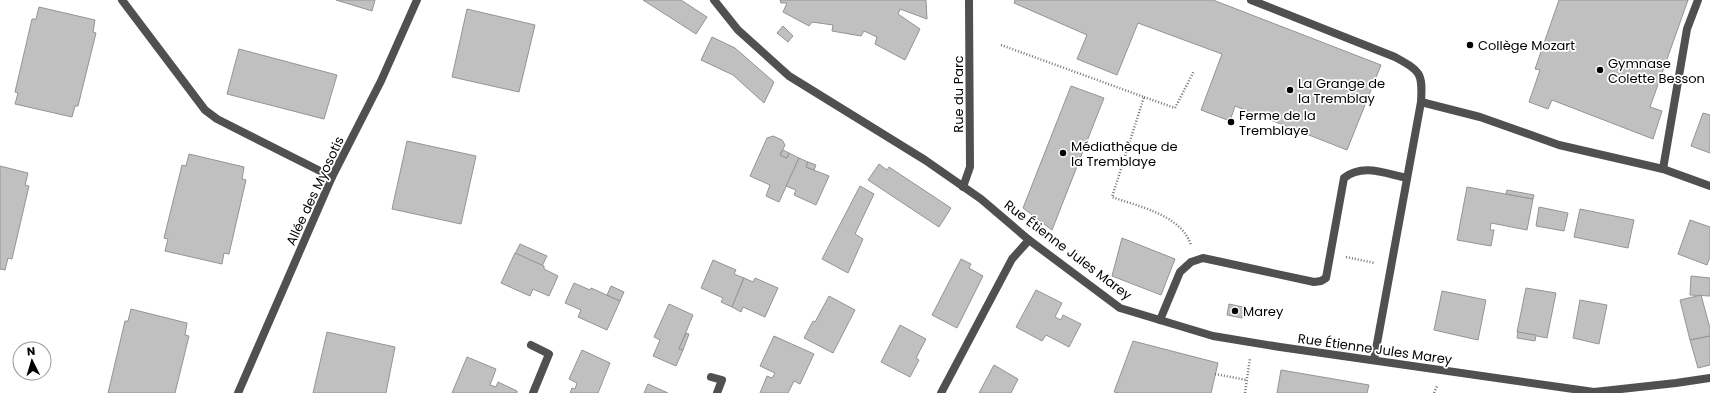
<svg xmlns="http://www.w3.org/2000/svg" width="1710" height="393" font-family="Poppins,sans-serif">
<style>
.building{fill:#c0c0c0;stroke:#949494}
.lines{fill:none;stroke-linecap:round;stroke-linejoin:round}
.path{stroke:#727272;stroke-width:2.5;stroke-dasharray:1 2;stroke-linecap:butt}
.service{stroke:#505050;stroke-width:8}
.minor{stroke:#505050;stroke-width:8}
.tertiary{stroke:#505050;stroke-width:8}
.poi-dot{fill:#000;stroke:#fff;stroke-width:1.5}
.labels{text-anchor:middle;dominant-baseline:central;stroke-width:3.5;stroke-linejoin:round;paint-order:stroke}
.poi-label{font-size:13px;fill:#000;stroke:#fff;text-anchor:start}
.street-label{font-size:13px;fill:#000;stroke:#fff}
</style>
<rect width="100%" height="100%" fill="#fff"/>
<g class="building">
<path d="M336,0H375L372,11Z"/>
<path d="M643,0H681L707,17L696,34Z"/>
<path d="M780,0H926L927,19L900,9L898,14L920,29L905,60L875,44L877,37L864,31L861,36L832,31L833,25L812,22L809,26L783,12L787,3H781Z"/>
<path d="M1015,0H1213L1381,65L1347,150L1235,106L1230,121L1201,110L1222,54L1138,23L1117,75L1077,59L1087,35L1014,3Z"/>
<path d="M1559,0H1688L1650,107L1662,111L1653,139L1552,100L1548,109L1529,102L1540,70L1535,69Z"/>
<path d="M39,7L95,20L93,32L96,33L78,106H75L72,117L15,104L18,93L15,92L32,19H36Z"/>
<path d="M467,9L535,25L519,92L452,77Z"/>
<path d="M783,26L793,36L788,42L777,33Z"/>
<path d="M712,37L735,48L774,82L764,103L733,75L701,60Z"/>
<path d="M239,49L337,75L324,119L227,94Z"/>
<path d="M1071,86L1104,98L1052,230L1023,208Z"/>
<path d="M1703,113L1710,115V153L1691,146Z"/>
<path d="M773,136L782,140L785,145L780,155L787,158L789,153L799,158L779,202L766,196L770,185L750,176L767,138Z"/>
<path d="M407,141L476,156L461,224L392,209Z"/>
<path d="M783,150L789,153L787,158L780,155Z"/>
<path d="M189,154L244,167L242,179L246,180L229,254L224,253L222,264L165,251L168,239L164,238L182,165L186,166Z"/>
<path d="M799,158L808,162L806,167L829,176L816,205L794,195L796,190L786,186Z"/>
<path d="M808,162L816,165L814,170L806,167Z"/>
<path d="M879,164L887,170L889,167L951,208L939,227L868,180Z"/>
<path d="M0,166L28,173L25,185L29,186L12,259L8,258L5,270L0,269Z"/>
<path d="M860,186L874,194L855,234L863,239L848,273L822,259Z"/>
<path d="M1467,187L1533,199L1527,230L1491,223L1490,230H1494L1491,246L1457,240Z"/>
<path d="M1507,190L1534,195L1533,199L1506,194Z"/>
<path d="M1539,207L1568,213L1564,231L1536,226Z"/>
<path d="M1580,209L1634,220L1628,248L1574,237Z"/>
<path d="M1690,220L1710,227V257L1707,265L1678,254Z"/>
<path d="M1122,238L1175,259L1161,295L1112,276Z"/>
<path d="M520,244L547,256L542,266L515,254Z"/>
<path d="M515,253L544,266V269L558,276L549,296L533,289L530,296L501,283Z"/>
<path d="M961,259L971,264L969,268L983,276L957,328L932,315Z"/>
<path d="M713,260L736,270L734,274L744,278L732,307L721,302L723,298L701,288Z"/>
<path d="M1691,276L1710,278V296L1690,295Z"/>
<path d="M744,278L753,282L755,278L778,288L765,317L743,307L741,312L732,307Z"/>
<path d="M574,283L590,290L591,288L620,301L607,330L578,317L581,310L565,303Z"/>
<path d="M611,286L624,292L620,301L607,295Z"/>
<path d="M1526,288L1556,293L1547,338L1517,332Z"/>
<path d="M1036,290L1062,303L1055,317L1061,320L1063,315L1081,324L1069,347L1046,335L1042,341L1016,327Z"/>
<path d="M1442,291L1486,300L1478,340L1434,330Z"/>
<path d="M1701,295L1710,328V336L1690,340L1680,300Z"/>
<path d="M829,296L855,310L833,353L804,338L813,321L815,322Z"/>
<path d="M1580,300L1607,305L1599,344L1573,338Z"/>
<path d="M669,304L693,315L679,349L683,350L676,366L653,356L660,340L654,337Z"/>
<path d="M1229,304L1243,307L1242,318L1227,315Z"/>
<path d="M131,309L187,323L185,335L189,336L175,393H108L125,321H128Z"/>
<path d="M900,325L926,339L916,358L919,360L910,377L881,362Z"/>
<path d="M327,332L395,347L386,393H313Z"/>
<path d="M1518,332L1536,335L1535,341L1517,338Z"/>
<path d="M686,333L689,334L683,350L679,349Z"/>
<path d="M774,336L814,354L800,384L794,381L788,393H760L767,376L772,378L775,373L760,366Z"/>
<path d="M1710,336V365L1698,368L1690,340Z"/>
<path d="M1133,341L1218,363L1211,393H1119L1114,392Z"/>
<path d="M582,350L610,363L598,393H570L572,388L575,389L577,383L569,379Z"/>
<path d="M467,357L496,369L490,385L496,387L498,382L517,391V393H452Z"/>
<path d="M994,365L1018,379L1011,393H979Z"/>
<path d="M1281,370L1369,385L1367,393H1277Z"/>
<path d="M648,384L668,393H644Z"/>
</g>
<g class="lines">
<g class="path">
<path d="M1001,45L1144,97L1112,197C1140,207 1181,215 1191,245"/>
<path d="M1144,97L1175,108L1194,71"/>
<path d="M1346,257L1375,263"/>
<path d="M1215,374L1247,380"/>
<path d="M1245,393L1250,358"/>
<path d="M1434,393L1437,386"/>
</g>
<g class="service">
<path d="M1251,0L1395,57C1420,71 1423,72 1421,102L1374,360"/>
<path d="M1663,169L1687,29L1698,0"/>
<path d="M1160,320L1180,272L1191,262L1203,258L1314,282L1321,281L1326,278L1344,178C1363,163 1386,174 1407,178"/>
</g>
<g class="minor">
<path d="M122,0L205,110L217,119L332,177"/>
<path d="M1421,102L1480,117L1559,145L1663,169L1710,186"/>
<path d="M963,187L970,167L969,0"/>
<path d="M531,345L549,354L533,393"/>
<path d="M711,377L722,380L717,393"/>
<path d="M238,393L332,177L381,81L417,0"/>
<path d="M941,393L1012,259L1029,240"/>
</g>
<path class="tertiary" d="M714,0L738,30L789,76L925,160L981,199L1029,240L1120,308L1213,336L1280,347L1594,392L1676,383L1710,378"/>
</g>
<g class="poi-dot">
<circle cx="1470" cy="45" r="4"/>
<circle cx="1600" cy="70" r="4"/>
<circle cx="1290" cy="90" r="4"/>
<circle cx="1231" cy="122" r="4"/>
<circle cx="1063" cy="153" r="4"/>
<circle cx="1235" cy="311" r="4"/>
</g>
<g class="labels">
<g class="poi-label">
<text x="1478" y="45">Collège Mozart</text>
<text x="1608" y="63">Gymnase<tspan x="1608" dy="15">Colette Besson</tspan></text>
<text x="1298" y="83">La Grange de<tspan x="1298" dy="15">la Tremblay</tspan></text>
<text x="1239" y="115">Ferme de la<tspan x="1239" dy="15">Tremblaye</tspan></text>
<text x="1071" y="146">Médiathèque de<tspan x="1071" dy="15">la Tremblaye</tspan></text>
<text x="1243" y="311">Marey</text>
</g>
<g class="street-label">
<text transform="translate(958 94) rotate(-90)">Rue du Parc</text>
<text transform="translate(315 191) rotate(-65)">Allée des Myosotis</text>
<text transform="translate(1068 250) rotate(37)">Rue Étienne Jules Marey</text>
<text transform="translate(1375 349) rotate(8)">Rue Étienne Jules Marey</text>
</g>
</g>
<g transform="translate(32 361) rotate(355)"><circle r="19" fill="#ffffff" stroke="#999999"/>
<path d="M0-3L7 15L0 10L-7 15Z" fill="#000000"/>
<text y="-6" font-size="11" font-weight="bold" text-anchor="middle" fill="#000000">N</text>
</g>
</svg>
